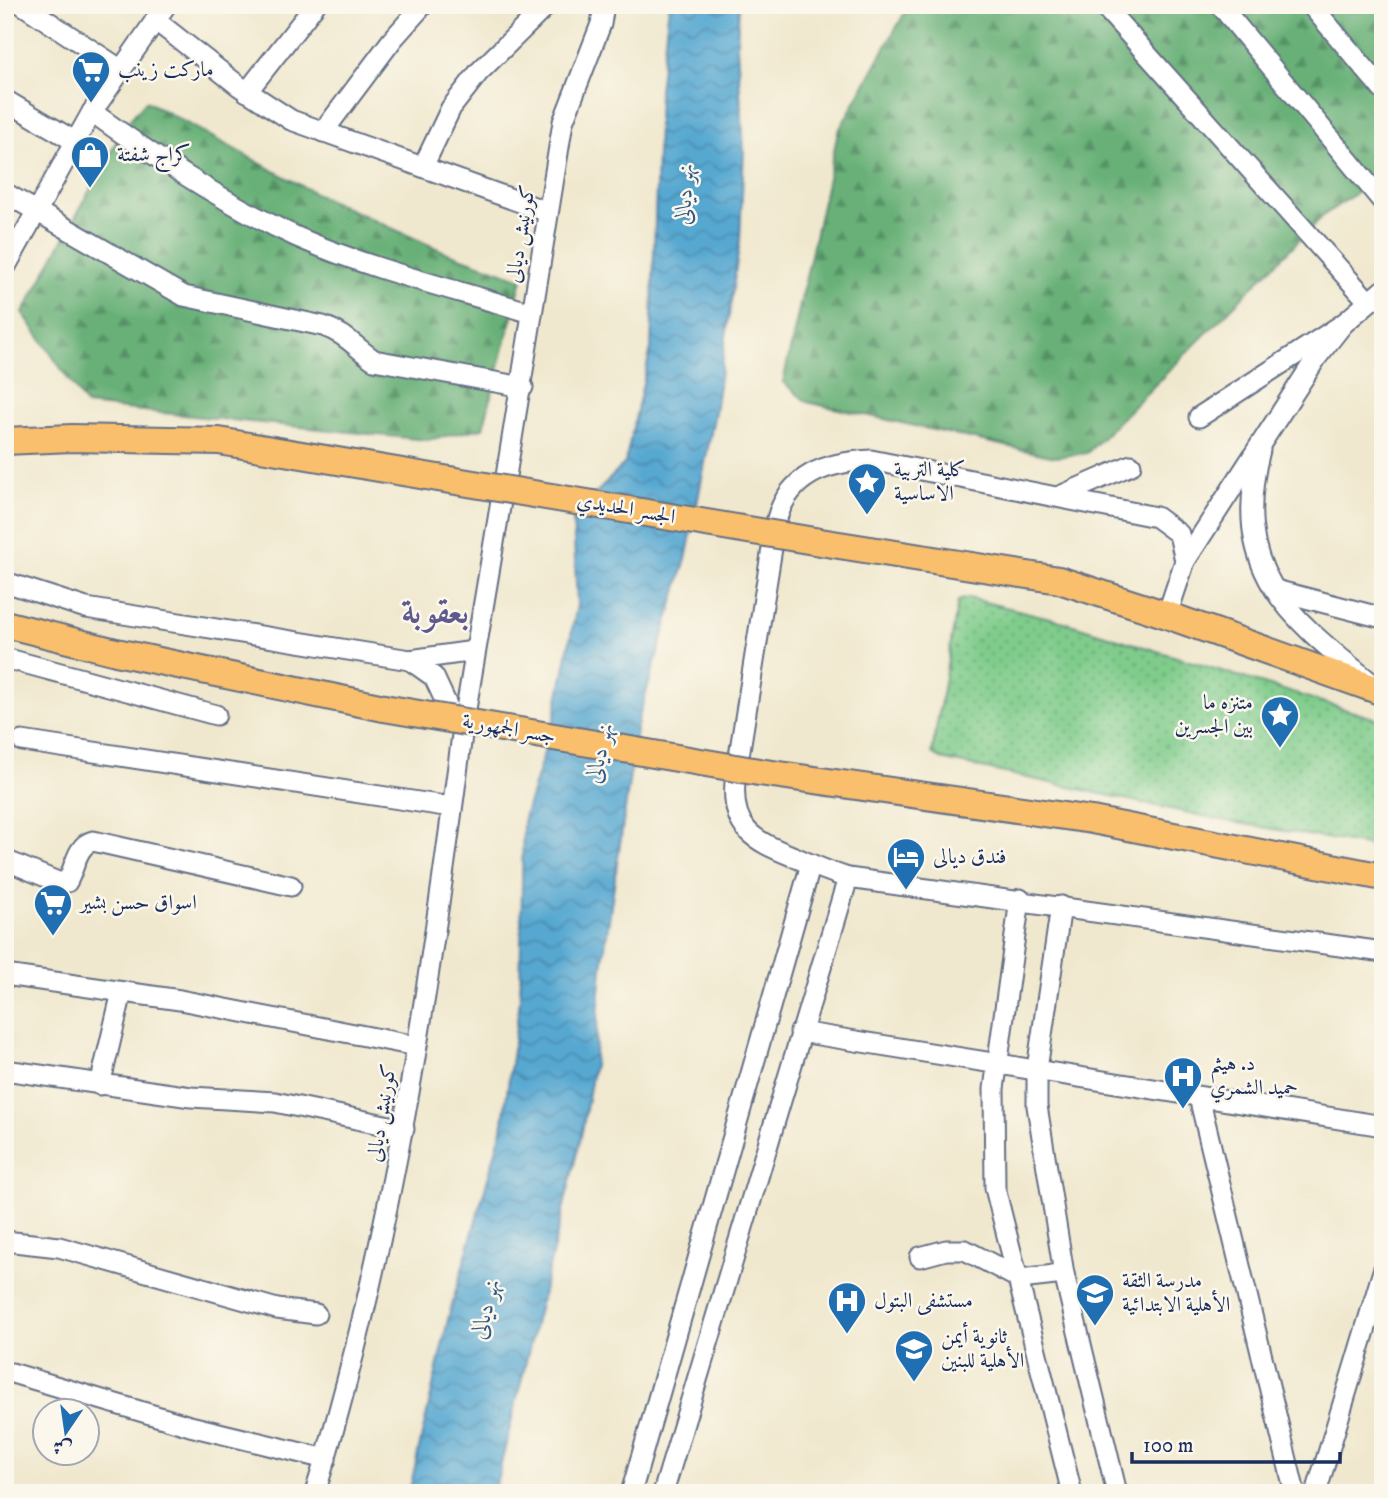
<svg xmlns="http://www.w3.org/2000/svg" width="1388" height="1498" font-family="'IM FELL DW Pica',Amiri,serif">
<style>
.forest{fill:url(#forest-firs);stroke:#41706a;stroke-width:2}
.park{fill:url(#park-dots);stroke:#4d7e74;stroke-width:2}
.water{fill:url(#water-waves);stroke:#396c98;stroke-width:2}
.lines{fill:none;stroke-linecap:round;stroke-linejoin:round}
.minor-casing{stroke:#667085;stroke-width:23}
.major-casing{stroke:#667085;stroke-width:30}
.minor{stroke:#fff;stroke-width:19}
.major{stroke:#f9bf6c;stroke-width:26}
.major-bridge-casing{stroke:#667085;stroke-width:30;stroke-linecap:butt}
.major-bridge{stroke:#f9bf6c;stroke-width:26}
.labels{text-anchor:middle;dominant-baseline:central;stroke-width:5;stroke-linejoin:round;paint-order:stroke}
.poi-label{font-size:21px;fill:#1b2f5e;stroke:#fbf7ec;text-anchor:start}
.street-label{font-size:21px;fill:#1b2f5e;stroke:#fbf7ec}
.water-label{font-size:23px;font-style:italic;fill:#305986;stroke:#fbf7ec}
.town-label{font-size:35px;font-weight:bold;fill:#5e5a8d;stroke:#fbf7ec}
</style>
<defs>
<pattern id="forest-firs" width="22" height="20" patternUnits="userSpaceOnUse" patternTransform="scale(1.75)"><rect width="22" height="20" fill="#67b077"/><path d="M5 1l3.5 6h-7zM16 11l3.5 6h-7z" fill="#549065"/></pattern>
<pattern id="park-dots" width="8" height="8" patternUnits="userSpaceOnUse" patternTransform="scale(1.75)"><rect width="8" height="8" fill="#7fcc8b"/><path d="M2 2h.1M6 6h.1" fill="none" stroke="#67a675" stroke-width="1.8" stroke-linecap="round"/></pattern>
<pattern id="water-waves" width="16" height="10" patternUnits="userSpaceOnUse" patternTransform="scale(1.75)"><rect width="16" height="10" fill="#57a8d1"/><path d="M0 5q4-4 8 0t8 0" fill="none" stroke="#4789ad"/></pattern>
</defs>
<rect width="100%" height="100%" fill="#fbf7ec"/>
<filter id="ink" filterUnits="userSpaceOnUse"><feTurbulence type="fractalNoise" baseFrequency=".0143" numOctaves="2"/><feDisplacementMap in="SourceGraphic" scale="14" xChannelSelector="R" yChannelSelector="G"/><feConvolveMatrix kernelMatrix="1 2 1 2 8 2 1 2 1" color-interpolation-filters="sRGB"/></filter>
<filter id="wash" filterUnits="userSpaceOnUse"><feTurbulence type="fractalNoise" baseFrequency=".00686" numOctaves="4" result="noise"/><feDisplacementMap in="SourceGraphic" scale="28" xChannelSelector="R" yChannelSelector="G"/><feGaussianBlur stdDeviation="1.57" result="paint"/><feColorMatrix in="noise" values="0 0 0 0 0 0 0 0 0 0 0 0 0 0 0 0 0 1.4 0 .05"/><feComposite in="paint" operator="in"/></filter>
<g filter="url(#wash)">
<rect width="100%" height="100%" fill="#f0e8ce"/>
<g class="forest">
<path d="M909,5H1383V175L1324,215L1087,453L1055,457L807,402L783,382L838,132Z"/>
<path d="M146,101L320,196L445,252L522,279L483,428L427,440L86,405L23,313L126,124Z"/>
</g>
<path class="park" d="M968,598L1054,619L1383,721V848L1221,820L941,759L932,753L958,601Z"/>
<path class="water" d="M669,5H739L737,46L744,150L740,240L715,412L687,555L638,720L602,968L594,1065L582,1132L494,1493H409L449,1315L502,1129L520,999L523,821L554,720L577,605L573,517L625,463L651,348L659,90Z"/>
</g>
<g filter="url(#ink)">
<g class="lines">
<g class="minor-casing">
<g id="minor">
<path d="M23,5L120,69"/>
<path d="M1103,5L1368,301"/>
<path d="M1220,5L1383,202"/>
<path d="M1311,5L1383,90"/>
<path d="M155,20L239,86L291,120L548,212"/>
<path d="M247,92L315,5"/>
<path d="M5,100L76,142"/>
<path d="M92,112C157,159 224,203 297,237C372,270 453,289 531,313"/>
<path d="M323,132L392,40L423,5"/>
<path d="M423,167L451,108L479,72L547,5"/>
<path d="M5,193L184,296L323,326C345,333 356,348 374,360L523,387"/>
<path d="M5,268L92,112L166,5"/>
<path d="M1199,417L1343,324L1383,290"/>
<path d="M1260,450C1230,569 1285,614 1370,682"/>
<path d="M506,476L563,122L601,24L604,5"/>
<path d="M1060,496L1131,465"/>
<path d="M776,522C788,475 826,462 871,460L1156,517L1179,534L1185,561L1167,615"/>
<path d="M1185,561L1317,357L1343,324"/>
<path d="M5,582L86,608L410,660L474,651"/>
<path d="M1275,590L1383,618"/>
<path d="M5,658L216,715"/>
<path d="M410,660L434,677L447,705"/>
<path d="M466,709L501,501"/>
<path d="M22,741L451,807"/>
<path d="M739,756L772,548"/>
<path d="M735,782C731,829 753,840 792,856C810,864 829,872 848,878L1383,952"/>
<path d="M5,860L58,882H67C75,869 76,845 93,841L291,886"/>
<path d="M1020,899L994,1089L995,1188L1072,1493"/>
<path d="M1061,906L1037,1069V1106L1064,1274L1117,1493"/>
<path d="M5,975L180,1000L416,1046"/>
<path d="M800,1032L1383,1126"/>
<path d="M5,1070L191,1097L275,1102L404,1129"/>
<path d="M100,1085L122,992"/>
<path d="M1199,1097L1295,1493"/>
<path d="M5,1241L59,1247L277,1309L316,1314"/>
<path d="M920,1257L946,1250H965L1020,1279L1064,1274"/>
<path d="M12,1373L190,1426L326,1459"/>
<path d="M315,1493C391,1246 429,990 462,735"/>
<path d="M631,1493L811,864"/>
<path d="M663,1493L848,878"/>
<path d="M1316,1493L1383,1271"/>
</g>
</g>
<g class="major-casing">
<g id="major">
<path d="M5,441L72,438L219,441L438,478"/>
<path d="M814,541L1059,580L1167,615L1383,692"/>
<path d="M5,624L116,652L384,708"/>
<path d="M759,772L1092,820L1383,877"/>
</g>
</g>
<use href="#minor" class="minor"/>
<use href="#major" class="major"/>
<g class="major-bridge-casing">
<g id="major-bridge">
<path d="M438,478L814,541"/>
<path d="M384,708L759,772"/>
</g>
</g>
<use href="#major-bridge" class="major-bridge"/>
</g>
</g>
<defs>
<g id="supermarket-pin" transform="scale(2.0125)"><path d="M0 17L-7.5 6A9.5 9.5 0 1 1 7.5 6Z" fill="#1f6fb2" stroke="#fbf7ec"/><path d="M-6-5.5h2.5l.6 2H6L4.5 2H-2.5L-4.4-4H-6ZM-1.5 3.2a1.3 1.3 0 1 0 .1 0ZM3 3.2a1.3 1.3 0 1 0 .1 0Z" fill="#fff"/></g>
<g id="shop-pin" transform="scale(2.0125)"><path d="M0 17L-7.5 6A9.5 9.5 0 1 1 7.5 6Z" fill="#1f6fb2" stroke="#fbf7ec"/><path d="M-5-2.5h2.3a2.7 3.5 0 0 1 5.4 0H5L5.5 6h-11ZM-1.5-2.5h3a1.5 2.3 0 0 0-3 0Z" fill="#fff"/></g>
<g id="sight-pin" transform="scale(2.0125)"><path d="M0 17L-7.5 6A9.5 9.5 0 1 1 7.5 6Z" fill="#1f6fb2" stroke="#fbf7ec"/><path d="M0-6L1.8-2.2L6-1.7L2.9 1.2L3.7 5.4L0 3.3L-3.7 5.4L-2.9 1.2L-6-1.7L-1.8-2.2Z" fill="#fff"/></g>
<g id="hotel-pin" transform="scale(2.0125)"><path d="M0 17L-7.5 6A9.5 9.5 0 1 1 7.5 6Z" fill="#1f6fb2" stroke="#fbf7ec"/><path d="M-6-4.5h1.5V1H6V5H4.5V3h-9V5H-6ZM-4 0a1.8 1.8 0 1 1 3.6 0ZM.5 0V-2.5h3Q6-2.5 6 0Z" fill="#fff"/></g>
<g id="hospital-pin" transform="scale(2.0125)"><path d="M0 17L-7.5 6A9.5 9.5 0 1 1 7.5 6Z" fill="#1f6fb2" stroke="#fbf7ec"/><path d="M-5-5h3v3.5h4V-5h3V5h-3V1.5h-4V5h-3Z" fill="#fff"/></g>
<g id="school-pin" transform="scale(2.0125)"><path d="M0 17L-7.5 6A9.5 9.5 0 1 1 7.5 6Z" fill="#1f6fb2" stroke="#fbf7ec"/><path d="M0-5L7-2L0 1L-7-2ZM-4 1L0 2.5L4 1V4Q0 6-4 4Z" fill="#fff"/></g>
</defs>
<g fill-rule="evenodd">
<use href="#supermarket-pin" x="91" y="70"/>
<use href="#shop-pin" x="90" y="155"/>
<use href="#sight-pin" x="867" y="482"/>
<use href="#sight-pin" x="1280" y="715"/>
<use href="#hotel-pin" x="906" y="857"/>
<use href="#supermarket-pin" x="53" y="903"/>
<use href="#hospital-pin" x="1183" y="1076"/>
<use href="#school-pin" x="1095" y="1293"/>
<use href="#hospital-pin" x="847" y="1301"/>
<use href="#school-pin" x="914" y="1349"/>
</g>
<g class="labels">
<g class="poi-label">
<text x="118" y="70">ماركت زينب</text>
<text x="117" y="155">كراج شفتة</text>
<text x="894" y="470">كلية التربية<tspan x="894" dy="24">الاساسية</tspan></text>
<text x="1253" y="703" text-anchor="end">متنزه ما<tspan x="1253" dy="24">بين الجسرين</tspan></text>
<text x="933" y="857">فندق ديالى</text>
<text x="80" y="903">اسواق حسن بشير</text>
<text x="1210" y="1064">د. هيثم<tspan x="1210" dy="24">حميد الشمري</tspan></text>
<text x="1122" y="1281">مدرسة الثقة<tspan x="1122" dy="24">الأهلية الابتدائية</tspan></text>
<text x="874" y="1301">مستشفى البتول</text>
<text x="941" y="1337">ثانوية أيمن<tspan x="941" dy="24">الأهلية للبنين</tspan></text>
</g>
<g class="street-label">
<text transform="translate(521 234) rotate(-81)">كورنيش ديالى</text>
<text transform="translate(626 509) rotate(10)">الجسر الحديدي</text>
<text transform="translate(509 729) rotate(10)">جسر الجمهورية</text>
<text transform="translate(382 1113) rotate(-81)">كورنيش ديالى</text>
</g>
<g class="water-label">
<text transform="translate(685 194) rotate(-87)">نهر ديالى</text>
<text transform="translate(600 753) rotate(-77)">نهر ديالى</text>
<text transform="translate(486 1309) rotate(-76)">نهر ديالى</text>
</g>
<g class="town-label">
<text x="435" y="612">بعقوبة</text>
</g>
</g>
<rect width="1388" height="1498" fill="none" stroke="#fbf7ec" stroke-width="28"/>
<g transform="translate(66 1432) rotate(193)"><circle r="33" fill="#fbf7ec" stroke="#a1a7b3" stroke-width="2"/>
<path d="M0-5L12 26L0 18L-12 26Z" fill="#1f6fb2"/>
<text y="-10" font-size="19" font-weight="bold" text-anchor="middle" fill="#1b2f5e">ش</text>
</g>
<path d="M1132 1452v10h208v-10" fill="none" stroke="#1b2f5e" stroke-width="3.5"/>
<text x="1143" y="1452" font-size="21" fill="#1b2f5e" stroke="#fbf7ec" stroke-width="5" paint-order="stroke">100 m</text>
</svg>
